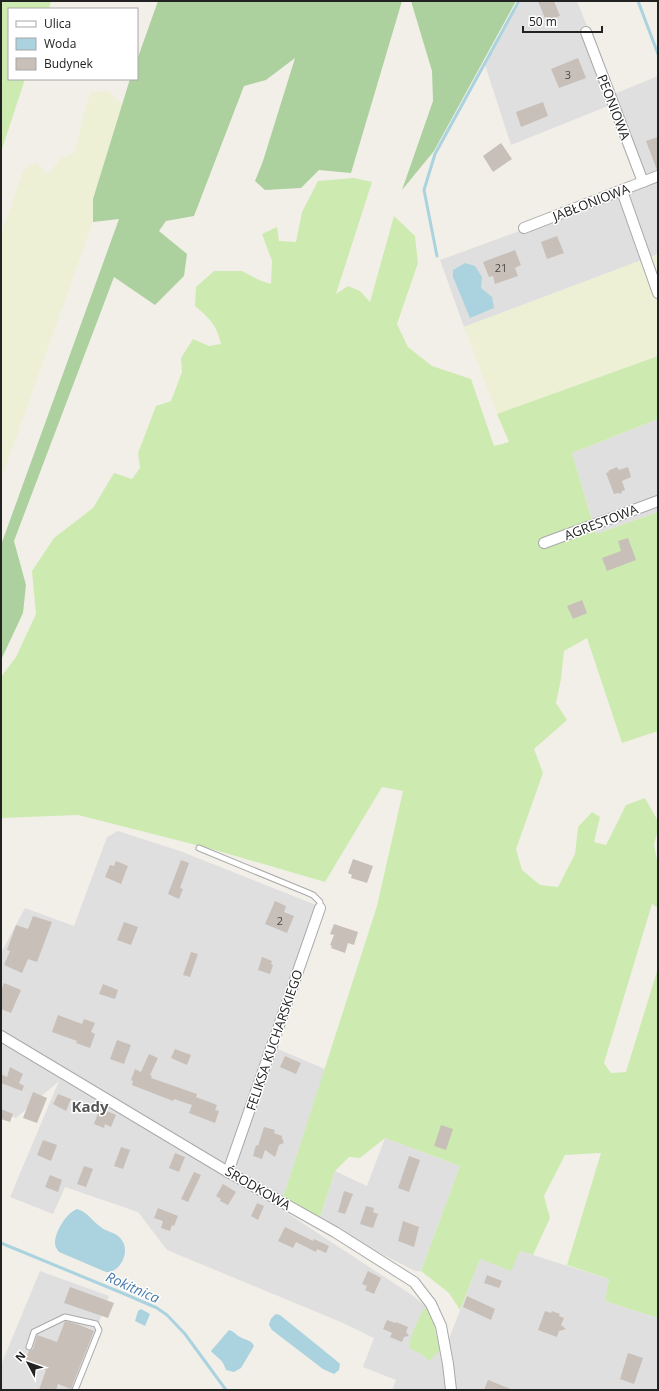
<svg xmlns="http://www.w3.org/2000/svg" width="659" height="1391" font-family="'Open Sans',sans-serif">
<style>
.residential{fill:#e0dfdf}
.farmland{fill:#eef0d5}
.grass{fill:#cdebb0}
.forest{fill:#add19e}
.water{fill:#aad3df}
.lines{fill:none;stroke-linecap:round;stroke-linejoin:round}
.stream{stroke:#aad3df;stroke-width:3}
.building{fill:#c7bfb8}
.service-casing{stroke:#a9a9a9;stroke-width:7}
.minor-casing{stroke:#a9a9a9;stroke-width:12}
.service{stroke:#fff;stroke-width:5}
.minor{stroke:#fff;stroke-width:10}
.labels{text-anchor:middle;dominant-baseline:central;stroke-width:3;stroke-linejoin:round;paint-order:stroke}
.number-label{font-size:11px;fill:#4b4948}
.street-label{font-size:13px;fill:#222;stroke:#fff}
.water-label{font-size:14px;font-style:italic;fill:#4a7aab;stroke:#fff}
.quarter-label{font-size:15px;font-weight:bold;fill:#555;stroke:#fff}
</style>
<rect width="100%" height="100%" fill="#f2efe9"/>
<g class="residential">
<path d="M521,1H577L614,94L658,76V254L464,327L440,260L640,187L608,106L511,145L485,65Z"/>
<path d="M658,419V512L596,534L572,453Z"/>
<path d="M118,831L180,851L316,905L266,1044L325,1069L283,1198L278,1207L412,1295L430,1310L442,1357L480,1259L520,1251L609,1279L605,1301L658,1318V1390H392L396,1380L363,1367L374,1338L343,1323L167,1250L138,1212L65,1187L53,1214L10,1197L59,1081L16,1118L1,1112V953L25,908L74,926L107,837Z"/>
<path d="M385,1138L460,1166L421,1271H415L372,1249L320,1217L335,1171L367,1186Z"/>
<path d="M40,1271L109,1296L73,1390H1V1365Z"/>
</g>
<g class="farmland">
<path d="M108,91L123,106L93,199V222L1,480V234L24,169L37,163L48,175L60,159L75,152L83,117L90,93Z"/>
<path d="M658,254V356L497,414L464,327Z"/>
</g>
<g class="grass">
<path d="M1,1H51L49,9H9V79H25L1,152Z"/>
<path d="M354,178L372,182L336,294L348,286L360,291L370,302L394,216L415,236L418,263L397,324L408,347L432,366L471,379L494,446L509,442L497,414L658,356V419L572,453L596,534L658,512V731L622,743L587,638L564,651L561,679L556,703L567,720L534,749L543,773L516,849L522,870L540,885L558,887L575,854L578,827L592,812L600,817L594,842L606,845L626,805L645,798L658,821V829L654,845L658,865V908L652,904L604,1063L611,1073L626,1072L658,968V1318L605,1301L609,1279L567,1265L601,1153L565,1155L544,1196L550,1218L533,1255L520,1251L511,1271L480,1259L460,1310L449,1293L421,1271L460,1166L385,1138L360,1158L349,1157L335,1171L320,1217L283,1198L377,906L403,791L382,787L325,882L208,848L78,815L1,818V677L16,657L36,614L32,571L54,538L93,508L114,473L132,479L140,468L138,453L156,406L171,401L182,372L181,358L193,339L209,346L221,344C217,325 209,318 195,306L196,287L214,271H242L259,280L271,284L272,261L262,234L277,227L279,241L296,242L302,212L318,181Z"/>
<path d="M426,1307L430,1310L440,1350L429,1361L423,1355L409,1348C410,1337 419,1315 426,1307Z"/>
</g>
<g class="forest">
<path d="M158,1H402L351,173L319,170L301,188L265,190L255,181L263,161L295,58L266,80L244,86L194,216L166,221L159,231L187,254L184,276L155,305L114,277L14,541L26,585L23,613L1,660V545L119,219L93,222V199L130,79H137V60Z"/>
<path d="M411,1H516L434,151L402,190L433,101L432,71Z"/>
</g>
<g class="water">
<path d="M465,263L475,266L482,277L481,288L492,297L494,308L470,318L453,277V270Z"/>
<path d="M77,1209C88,1212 93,1222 102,1228C108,1232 117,1233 121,1239C131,1250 121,1273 106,1272L59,1252C57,1249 55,1247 55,1243C55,1232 66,1213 77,1209Z"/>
<path d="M141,1309L150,1314L145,1326L135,1321L138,1311Z"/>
<path d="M276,1314L280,1315L338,1362L340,1364L339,1370L334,1374L323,1369L272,1330L269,1325C270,1319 272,1317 276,1314Z"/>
<path d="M229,1330C235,1332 235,1334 240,1337C246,1341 251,1339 254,1346L241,1368L234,1372L226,1370C222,1358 219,1360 211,1351Z"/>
</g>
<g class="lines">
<g class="stream">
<path d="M638,1L658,54"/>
<path d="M437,256L424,190L435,154L519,1"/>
<path d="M1,1243L127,1295L157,1308L167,1315L185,1334L226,1390"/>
</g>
</g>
<g class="building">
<path d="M538,1H554L560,16L546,21Z"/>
<path d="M578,58L586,78L559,88L551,69Z"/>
<path d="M543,102L548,116L521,127L516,112Z"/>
<path d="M658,137V170H657L646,141Z"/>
<path d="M501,143L512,159L493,172L483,156Z"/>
<path d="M557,236L564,253L547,259L541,242Z"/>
<path d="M515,250L521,265L515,268L518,276L495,284L493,276L489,277L483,262Z"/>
<path d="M617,467L619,470L628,467L631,477L622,481L625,490L622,491L621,494L618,493L614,494L606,473L609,472L608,471Z"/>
<path d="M628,538L636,560L607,571L602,558L621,551L618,541Z"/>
<path d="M582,600L587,613L573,619L567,606Z"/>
<path d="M353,859L373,866L367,883L351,878L352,875L348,873Z"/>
<path d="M181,860L189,863L180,888L183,889L179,899L168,894Z"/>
<path d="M116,861L128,866L121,884L105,877L110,865L114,866Z"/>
<path d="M275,901L286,906L284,912L294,916L287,933L265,924Z"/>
<path d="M33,916L52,922L37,962L28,959L22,973L4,965L10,951L7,950L16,925L28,929Z"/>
<path d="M124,922L138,927L131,945L117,940Z"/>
<path d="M334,924L358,932L354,945L348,943L345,953L331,948L332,946L330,945L334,935L330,934Z"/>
<path d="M191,952L198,954L190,977L183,975Z"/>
<path d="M262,957L272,961L271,964L273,965L270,974L258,970Z"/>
<path d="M4,983L21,990L11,1013L1,1009V991Z"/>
<path d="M103,984L118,990L115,999L99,994Z"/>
<path d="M58,1015L82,1024L84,1019L95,1023L91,1032L95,1034L90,1048L76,1043L77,1041L52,1032Z"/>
<path d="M117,1040L131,1045L124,1064L110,1059Z"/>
<path d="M175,1049L191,1055L187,1065L171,1058Z"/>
<path d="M149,1054L158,1058L150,1075L152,1076L151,1078L197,1094L196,1097L217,1105L215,1110L219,1111L215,1123L189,1113L192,1105L174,1099L173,1101L132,1085L133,1081L131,1080L135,1069L141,1072Z"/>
<path d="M285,1056L301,1063L296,1074L280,1067Z"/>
<path d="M10,1067L23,1074L19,1083L24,1086L22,1091L1,1083V1074L7,1077Z"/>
<path d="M33,1092L47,1098L37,1123L23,1118Z"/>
<path d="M58,1094L71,1099L66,1111L53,1104Z"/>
<path d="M100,1108L116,1115L111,1127L105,1124L104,1128L94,1124Z"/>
<path d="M1,1109L13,1114L10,1122L1,1119Z"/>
<path d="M441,1125L453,1129L446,1150L434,1146Z"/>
<path d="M264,1127L275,1130L274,1133L282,1136V1138L284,1143L279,1145L275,1157L265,1150L262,1159L253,1156L256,1145L258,1146Z"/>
<path d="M43,1140L57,1145L51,1161L37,1155Z"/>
<path d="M121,1147L130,1150L123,1169L114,1166Z"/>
<path d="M175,1153L185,1157L179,1172L169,1168Z"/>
<path d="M409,1156L420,1160L409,1192L398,1188Z"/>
<path d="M84,1166L93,1169L86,1187L77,1184Z"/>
<path d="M194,1172L201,1175L188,1202L181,1199Z"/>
<path d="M50,1175L62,1180L58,1192L45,1187Z"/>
<path d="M223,1184L236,1192L228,1205L220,1201L221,1199L216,1196Z"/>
<path d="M344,1191L353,1194L345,1214L338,1212Z"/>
<path d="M257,1203L264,1206L258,1220L251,1216Z"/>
<path d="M366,1206L374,1208L373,1212L378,1214L373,1228L360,1224Z"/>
<path d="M158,1208L178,1216L174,1226L172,1225L170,1231L161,1228L163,1221L154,1218Z"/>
<path d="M403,1221L419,1227L414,1247L398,1241Z"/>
<path d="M285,1227L313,1241L314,1239L329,1246L326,1253L317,1249L316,1252L296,1242L293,1248L278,1241Z"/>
<path d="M368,1271L381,1278L374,1294L365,1290L367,1286L362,1284Z"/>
<path d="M487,1275L502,1281L499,1288L484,1283Z"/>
<path d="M70,1287L114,1303L108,1318L64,1303Z"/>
<path d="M467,1296L495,1309L491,1320L463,1307Z"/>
<path d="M545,1311L551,1313L552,1311L560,1314L559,1316L564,1318L561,1325L566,1329L559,1331L557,1337L538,1330Z"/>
<path d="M387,1320L395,1323L396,1322L408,1327L406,1332L409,1336L404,1337L402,1342L390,1337L392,1333L383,1329Z"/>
<path d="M65,1321L77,1324L94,1331L71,1389L58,1384L56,1390H39L46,1370L24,1361L29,1351L33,1349L37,1335L57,1342Z"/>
<path d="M628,1353L643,1358L634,1384L620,1379Z"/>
<path d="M488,1380L513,1390H484Z"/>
</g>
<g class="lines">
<g class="service-casing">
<g id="service">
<path d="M199,848L306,892L313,895L320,902V908"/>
<path d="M29,1347L34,1332L65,1317L96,1324L99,1330L75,1390"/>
</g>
</g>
<g class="minor-casing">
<g id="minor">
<path d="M586,32L643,182"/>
<path d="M622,191L658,293"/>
<path d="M524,228L658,176"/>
<path d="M544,543L658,501"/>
<path d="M1,1036L228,1172L335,1232L414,1282L431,1304L441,1326L448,1364L451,1390"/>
<path d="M228,1172L320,908"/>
</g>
</g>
<use href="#service" class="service"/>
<use href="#minor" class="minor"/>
</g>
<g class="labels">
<g class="number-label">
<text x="568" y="74">3</text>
<text x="501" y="267">21</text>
<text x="280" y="920">2</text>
</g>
<g class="street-label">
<text transform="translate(614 107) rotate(69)">PEONIOWA</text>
<text transform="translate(591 202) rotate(-21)">JABŁONIOWA</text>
<text transform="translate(601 522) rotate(-21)">AGRESTOWA</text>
<text transform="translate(274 1040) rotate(-71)">FELIKSA KUCHARSKIEGO</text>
<text transform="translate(258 1188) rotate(30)">ŚRODKOWA</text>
</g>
<g class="water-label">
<text transform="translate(133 1287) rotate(24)">Rokitnica</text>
</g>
<g class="quarter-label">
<text x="90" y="1106">Kady</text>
</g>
</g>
<rect width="659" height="1391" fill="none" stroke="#222222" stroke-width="4"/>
<rect x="8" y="8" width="130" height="72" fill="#ffffff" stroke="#a7a7a7"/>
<rect x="16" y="21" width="20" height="6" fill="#ffffff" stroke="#a7a7a7"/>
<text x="44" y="28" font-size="12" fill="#222222">Ulica</text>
<rect x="16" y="38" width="20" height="12" fill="#aad3df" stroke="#a7a7a7"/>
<text x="44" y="48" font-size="12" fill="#222222">Woda</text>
<rect x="16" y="58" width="20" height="12" fill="#c7bfb8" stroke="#a7a7a7"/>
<text x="44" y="68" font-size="12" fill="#222222">Budynek</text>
<g transform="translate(28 1363) rotate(311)" stroke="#ffffff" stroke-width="3" paint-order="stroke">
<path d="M0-3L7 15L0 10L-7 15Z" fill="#222222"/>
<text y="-6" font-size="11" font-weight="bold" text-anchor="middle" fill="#222222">N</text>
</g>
<path d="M523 26v6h79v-6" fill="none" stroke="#222222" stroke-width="2"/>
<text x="529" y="26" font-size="12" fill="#222222" stroke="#ffffff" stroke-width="3" paint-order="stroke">50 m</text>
</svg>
